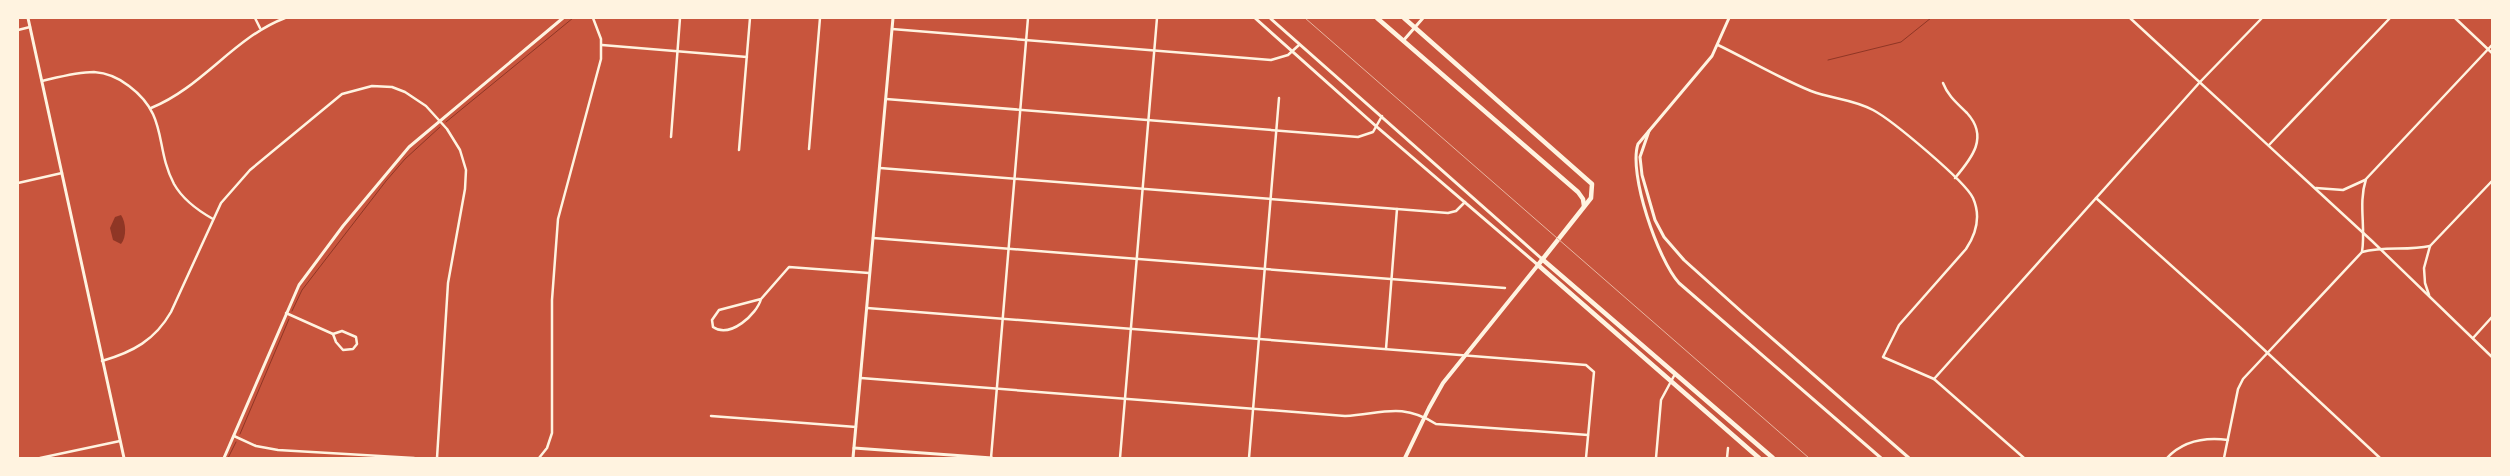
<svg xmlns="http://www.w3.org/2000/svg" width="2510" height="476" font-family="Cabin,sans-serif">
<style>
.water{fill:#8f3625}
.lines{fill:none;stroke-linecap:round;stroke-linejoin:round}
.stream{stroke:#8f3625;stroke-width:1}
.minor{stroke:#fff3e0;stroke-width:2.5}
.tertiary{stroke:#fff3e0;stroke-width:3}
.secondary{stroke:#fff3e0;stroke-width:4}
.primary{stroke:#fff3e0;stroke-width:4.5}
.rail{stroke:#e9b49f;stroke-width:1}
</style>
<rect width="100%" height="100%" fill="#c8553d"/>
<path class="water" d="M121,215C126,222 127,237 121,244L113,240L110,228L115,217Z"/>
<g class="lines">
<g class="stream">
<path d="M1828,60L1901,42L1931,18"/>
<path d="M446,122L573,18"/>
<path d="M292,311L302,290L386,181L405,159L440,127"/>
<path d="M240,434L289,319"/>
<path d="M228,458L236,442"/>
</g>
<g class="minor">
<path d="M255,18L260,28"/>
<path d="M2130,18L2372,241L2492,357"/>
<path d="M2455,18L2492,53"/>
<path d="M892,29L1271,60L1288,55L1299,45"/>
<path d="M18,30L30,27"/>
<path d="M602,45L747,57"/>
<path d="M1718,45C1749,60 1779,78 1811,91C1832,99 1853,99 1873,110C1892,120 1965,181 1973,198C1981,216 1976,234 1966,249L1899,325L1883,357L1934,379L2024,458"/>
<path d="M42,81C59,77 77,72 94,72C108,73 119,78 129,86C169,116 154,146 174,184C183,200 197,210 213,219"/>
<path d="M1943,83C1948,96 1957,103 1967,113C1989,137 1972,158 1955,178"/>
<path d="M886,99L1358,137L1373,132L1382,116"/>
<path d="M151,108C203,87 233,38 285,18"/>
<path d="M671,137L680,18"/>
<path d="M2269,145L2390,18"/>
<path d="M809,149L820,18"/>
<path d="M739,150L750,18"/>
<path d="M880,168L1448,213L1456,211L1465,202"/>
<path d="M18,183L62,173"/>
<path d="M2316,188L2343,190L2365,180"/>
<path d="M2096,198L2243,330L2380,458"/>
<path d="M873,238L1505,288"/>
<path d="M2362,252C2366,227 2358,204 2366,179L2492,45"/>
<path d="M2429,295L2425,283L2424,268L2430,246L2492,181"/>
<path d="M761,299C757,314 730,339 713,327L712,320L719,310L761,299L789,267L869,273"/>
<path d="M867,308L1586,365L1594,372L1586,458"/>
<path d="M286,313L333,334"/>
<path d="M342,331L356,337L357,344L353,349L343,350L336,342L333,334Z"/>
<path d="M2473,338L2492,317"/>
<path d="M1386,349L1397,209"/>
<path d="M102,361C133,352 155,340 171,312L221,203L250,170L342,94L372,86L392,87L405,92L426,106L447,129L460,150L466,170L465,189L448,283L437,458"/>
<path d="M861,378L1345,416C1382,414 1401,402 1436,424L1588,435"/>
<path d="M1934,379L2200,82L2262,18"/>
<path d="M711,416L856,427"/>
<path d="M234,436L256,446L278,450L414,458"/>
<path d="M40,458L120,441"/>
<path d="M539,458L547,448L552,433V300L558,219L601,59V39L593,18"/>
<path d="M991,458L1028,18"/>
<path d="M1120,458L1157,18"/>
<path d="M1249,458L1279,98"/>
<path d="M1656,458L1661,400L1675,374"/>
<path d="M1727,458L1728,448"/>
<path d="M2167,458C2183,441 2205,437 2228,440"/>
<path d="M2224,458L2238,389L2243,379L2362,252C2385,246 2407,251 2430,246"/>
</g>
<g class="tertiary">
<path d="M28,18L124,458"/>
<path d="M1255,18L1377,127L1538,265"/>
<path d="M1270,18L1542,259"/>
<path d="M1729,18L1712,56L1638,144C1628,173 1658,260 1679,283L1881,458"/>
<path d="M1403,41L1423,18"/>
<path d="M1649,131L1640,157L1642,175L1655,220L1664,237L1684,260L1743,313L1909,458"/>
<path d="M854,448L992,458"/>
<path d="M224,458L299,285L343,226L409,147L563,18"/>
<path d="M853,458L893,18"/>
</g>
<path class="secondary" d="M1405,458L1429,408L1443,383L1538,265"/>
<g class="primary">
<path d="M1377,18L1578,192L1583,199L1584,206"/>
<path d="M1404,18L1592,184L1591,198L1538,265L1759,458"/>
<path d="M1542,259L1773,458"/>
</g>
<path class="rail" d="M1305,18L1809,458"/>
</g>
<rect width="2510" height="476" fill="none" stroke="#fff3e0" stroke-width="38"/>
</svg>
